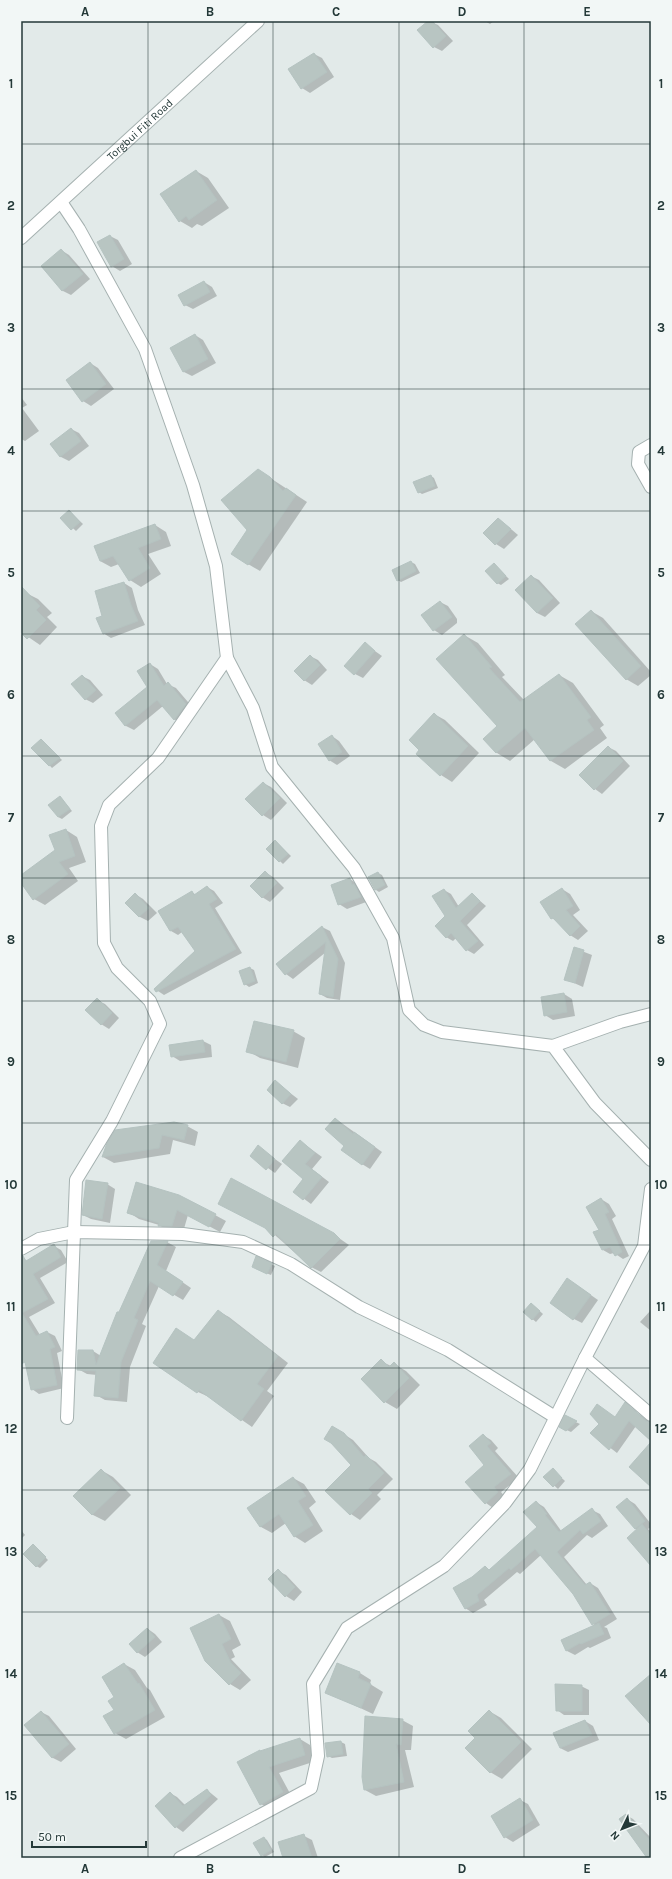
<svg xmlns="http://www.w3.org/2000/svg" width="672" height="1879" font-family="Karla,sans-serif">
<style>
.shadow{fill:#0003}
.building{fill:#b8c5c2;stroke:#b5c3c1}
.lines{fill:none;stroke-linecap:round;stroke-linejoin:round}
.minor-casing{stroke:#a5b1b0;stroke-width:14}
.tertiary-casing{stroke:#a5b1b0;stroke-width:14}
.minor{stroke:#fff;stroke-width:12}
.tertiary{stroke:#fff;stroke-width:12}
.grid{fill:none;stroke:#243938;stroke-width:1;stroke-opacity:0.55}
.labels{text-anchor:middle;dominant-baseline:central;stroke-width:4;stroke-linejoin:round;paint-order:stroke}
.street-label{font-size:11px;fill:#243938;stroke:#f2f7f6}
.neatline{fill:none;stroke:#243938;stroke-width:1.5}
.grid-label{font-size:13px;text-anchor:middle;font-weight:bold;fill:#243938}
</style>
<rect width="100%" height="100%" fill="#e2eae9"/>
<g class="shadow">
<path d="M429,21L438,25L453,41L442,51L434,47Z"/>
<path d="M485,21H494L490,24Z"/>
<path d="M314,54L322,58L334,77L310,93L302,88Z"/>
<path d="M196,171L208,178L229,208L202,226L197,224L192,228L180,221Z"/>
<path d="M110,236L118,240L132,264L120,271L112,266Z"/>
<path d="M61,250L69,255L90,279L71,295L63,291L42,267Z"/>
<path d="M204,282L212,287L217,296L193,309L185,305Z"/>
<path d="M195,335L203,340L216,363L192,376L184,372L171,348Z"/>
<path d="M90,363L98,368L114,389L91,406L83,401Z"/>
<path d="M21,397L27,405L22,408L39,431L25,441L21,439Z"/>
<path d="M71,429L79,433L89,446L69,461L61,457L51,445Z"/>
<path d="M258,470L307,502L260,571L248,564V530Z"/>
<path d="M431,476L434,478L438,488L422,494L419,492Z"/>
<path d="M69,511L83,524L76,531L62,518Z"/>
<path d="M499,519L518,535L504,549L496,544L485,533Z"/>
<path d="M155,525L166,532L171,546L148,554L161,574L141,587L130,580L119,564L111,567L100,561Z"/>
<path d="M411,562L415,564L420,573L401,582L398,580Z"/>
<path d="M494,564L509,579L501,585L497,583Z"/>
<path d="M531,576L539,580L560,603L545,617L537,613Z"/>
<path d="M124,583L132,588L138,610L145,625L111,638L103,633V616Z"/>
<path d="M26,593L38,599L52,613L47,617L57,627L40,645L21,632V598Z"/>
<path d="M440,602L448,606L457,619V623L442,635L434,630Z"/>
<path d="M591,611L603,618L651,672V675L638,686L626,679Z"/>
<path d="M464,635L478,643L505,675L502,677L524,700L559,675L573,683L604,725L600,728L607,738L565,769L551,761L535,739L510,761L497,753L484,739L498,726Z"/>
<path d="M365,644L382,656L363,678L355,674Z"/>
<path d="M310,656L318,660L327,670L312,685L304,680Z"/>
<path d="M150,664L158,669L167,684L176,688L194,709L182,724L174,719L163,706L134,730L126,726L116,713L148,687Z"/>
<path d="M82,676L90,680L103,695L93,703L85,699Z"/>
<path d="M434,714L445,720L479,753L452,782L441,775Z"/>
<path d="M332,736L339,741L350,756L337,765L329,760Z"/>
<path d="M41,740L62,760L52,768L33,748Z"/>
<path d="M608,747L616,751L630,766L602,794L595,789Z"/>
<path d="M263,783L271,787L287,803L271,820L263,815Z"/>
<path d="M60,797L72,811L62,819L58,817Z"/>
<path d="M66,830L77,837L86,862L69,868L78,881L45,905L34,899L21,881V876L56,851Z"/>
<path d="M275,841L291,856L283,864L267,849Z"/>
<path d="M265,872L273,877L284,888L270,902L262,897Z"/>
<path d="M378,873L382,875L388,887L379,892L376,890Z"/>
<path d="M350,879L357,884L369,901L347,909L339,904Z"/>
<path d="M207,887L214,891L223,903L215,908L242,953L164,995L155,989L196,951L182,932L178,935L171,931L160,911L192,892L196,895Z"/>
<path d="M562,889L570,894L580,910L573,915L588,931L578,940L570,935L558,922L552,918Z"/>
<path d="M444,890L451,894L459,907L472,894L486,906L467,925L484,945L474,954L467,950L456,938L453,941L446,937Z"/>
<path d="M135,894L143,899L157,913L148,921L140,917L126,903Z"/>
<path d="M322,927L330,931L345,963L340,1000L327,998L320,994L326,952L293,979L286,974L277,964Z"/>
<path d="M574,948L592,955L583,987L565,979Z"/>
<path d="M250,968L254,970L258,983L249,987L245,984Z"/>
<path d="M564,994L572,999L575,1016L553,1020L545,1015Z"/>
<path d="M97,1000L105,1004L119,1018L109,1029L101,1024Z"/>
<path d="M293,1031L305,1038L298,1068L260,1058L248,1051Z"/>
<path d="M203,1041L211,1045L212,1057L180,1061L172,1056Z"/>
<path d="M276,1082L298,1099L290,1107L282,1103Z"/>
<path d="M336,1119L382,1152L370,1169L362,1164L345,1146Z"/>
<path d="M187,1126L198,1132L195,1146L173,1140L170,1154L114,1163L103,1157L108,1144Z"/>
<path d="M300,1141L322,1157L312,1169L329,1182L311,1204L295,1192L304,1179Z"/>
<path d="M258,1147L282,1164L275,1173L251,1156Z"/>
<path d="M137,1183L215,1215L226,1221L220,1232L188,1215L183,1232H170L159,1225L139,1219L128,1212Z"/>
<path d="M107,1184L115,1189L110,1223L91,1219L83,1215Z"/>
<path d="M601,1199L609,1204L616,1216L612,1219L629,1256L623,1259L614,1253L610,1254L603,1250L600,1230Z"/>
<path d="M267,1228L333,1234L349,1245L321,1272L311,1267Z"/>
<path d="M167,1242L176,1247L166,1271L191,1288L183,1300L159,1286L142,1324L146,1326L130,1367L127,1402L105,1400L96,1395L97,1375L87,1374L78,1369L93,1351L101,1356L120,1314Z"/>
<path d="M54,1246L61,1250L68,1262L40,1278L55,1303L29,1317L40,1335L47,1332L55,1336L62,1351L57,1353L64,1388L39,1394L32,1389L25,1356L21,1364V1265Z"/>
<path d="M271,1264L275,1266L271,1275L256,1269Z"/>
<path d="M575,1284L598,1300L582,1323L574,1319Z"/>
<path d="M534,1306L543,1314L536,1322L524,1312Z"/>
<path d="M651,1310V1331L640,1322Z"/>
<path d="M218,1311L229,1317L288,1363L267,1391L274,1396L252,1427L209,1397L198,1392L195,1341Z"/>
<path d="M381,1361L391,1366L394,1364L406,1371L420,1385L397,1409L385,1402Z"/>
<path d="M625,1404L651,1423V1441L636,1426L617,1453L591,1433L600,1424L616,1417Z"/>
<path d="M565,1417L580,1424L571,1432L560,1427Z"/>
<path d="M342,1433L353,1440L369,1458L376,1462L393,1479L377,1495L381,1499L360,1520L351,1514L327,1491L352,1466Z"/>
<path d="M483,1435L491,1440L498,1448L495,1451L519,1478L501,1492L505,1497L493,1508L486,1503V1465Z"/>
<path d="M101,1470L113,1477L131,1495L105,1521L93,1515L74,1496Z"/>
<path d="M553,1470L565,1481L558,1489L547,1479Z"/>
<path d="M293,1478L304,1484L316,1502L309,1508L323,1531L305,1543L294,1536L286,1523L272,1533L261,1527L249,1509Z"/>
<path d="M627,1499L635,1504L651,1524V1527L648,1529L651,1532V1565L637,1530L635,1528Z"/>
<path d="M536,1502L544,1507L562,1532L592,1510L600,1514L608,1526L592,1538L587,1535L564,1557L587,1585L590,1583L598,1588L617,1619L604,1627L607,1628L611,1638L590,1648L588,1647L575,1655L567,1651L562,1641L595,1626L574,1594L541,1555L520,1574L517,1572L484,1600L487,1605L473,1613L465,1608L472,1578L485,1567L490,1570L538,1528Z"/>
<path d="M21,1530L25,1535L21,1539Z"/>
<path d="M36,1548L48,1560L40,1568L36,1566Z"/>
<path d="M278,1571L286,1575L302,1592L294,1601L286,1596L269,1579Z"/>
<path d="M219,1615L230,1621L241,1645L232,1650L235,1657L231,1659L251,1680L240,1690L230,1684L206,1661Z"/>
<path d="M148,1629L155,1634L162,1642L145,1657L137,1652Z"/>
<path d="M124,1664L135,1670L147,1688L150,1690L165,1717L126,1739L115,1733L116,1697Z"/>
<path d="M360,1673L371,1680L370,1684L383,1692L373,1714L326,1692Z"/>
<path d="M581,1686L589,1690V1715H564L557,1710Z"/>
<path d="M489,1711L501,1718L532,1749L502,1779L490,1772L476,1738Z"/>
<path d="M41,1712L49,1716L76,1749L61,1762L53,1758L25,1725Z"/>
<path d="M402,1720L413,1726L411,1750H405L414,1787L376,1796L365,1790Z"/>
<path d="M585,1721L593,1726L599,1740L568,1752L560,1748Z"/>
<path d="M300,1739L310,1745L316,1761L279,1773L293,1799L272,1810L261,1804V1752Z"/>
<path d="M341,1742L345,1744L347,1756L332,1758L328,1756Z"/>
<path d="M207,1790L218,1799L183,1832L176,1827L156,1806L170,1793L177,1797L185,1805Z"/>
<path d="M520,1800L528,1804L540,1825L513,1842L505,1837Z"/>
<path d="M626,1815L633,1819L651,1838V1858H648Z"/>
<path d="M304,1836L312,1840L318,1858H284Z"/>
<path d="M264,1838L267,1840L274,1852L265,1857L262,1855Z"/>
</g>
<g class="building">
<path d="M428,21H432L446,36L433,48L417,30Z"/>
<path d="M314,53L327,72L301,89L288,69Z"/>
<path d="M196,170L217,200L189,220L186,216L179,222L160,194Z"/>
<path d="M110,235L124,259L111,267L97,242Z"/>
<path d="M61,249L83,274L62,291L41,266Z"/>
<path d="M204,281L210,292L184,306L178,295Z"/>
<path d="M195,334L208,359L183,372L170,348Z"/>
<path d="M90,362L106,384L82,402L66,380Z"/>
<path d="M71,428L81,441L60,457L50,444Z"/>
<path d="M258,469L270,477L283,491L286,488L296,495L248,565L231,554L247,530L221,500Z"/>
<path d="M431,475L435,486L418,493L413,482Z"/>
<path d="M69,510L80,522L71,530L60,518Z"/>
<path d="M498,518L511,529L495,545L483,533Z"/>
<path d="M155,524L161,539L138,548L150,568L129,581L113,556L100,561L94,546Z"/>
<path d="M411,561L416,571L397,581L392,570Z"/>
<path d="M494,563L506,576L497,584L485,571Z"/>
<path d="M531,575L553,598L537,613L515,590Z"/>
<path d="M124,582L131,605L138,621L103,634L96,618L102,616L95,591Z"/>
<path d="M21,586L40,606L36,610L46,620L27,639L21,633Z"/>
<path d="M440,601L452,617L433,631L421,615Z"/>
<path d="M591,610L641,666L626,680L575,624Z"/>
<path d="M464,634L492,667L489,668L520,702L559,674L591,717L587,720L594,730L550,761L525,728L496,753L483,739L497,726L436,659Z"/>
<path d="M365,642L375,651L354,675L344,666Z"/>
<path d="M310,655L320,665L304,681L294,671Z"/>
<path d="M150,663L164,686L168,682L186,704L174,720L157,700L125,726L115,713L147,687L137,671Z"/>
<path d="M82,675L96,690L85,700L71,684Z"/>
<path d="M434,713L468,746L440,776L416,754L419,750L409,740Z"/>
<path d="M332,735L342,752L329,761L318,744Z"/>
<path d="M41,739L60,758L49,766L31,748Z"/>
<path d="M608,746L623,761L594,790L579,775Z"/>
<path d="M263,782L280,798L262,816L245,799Z"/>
<path d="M60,796L70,809L58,817L48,805Z"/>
<path d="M66,829L75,856L59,862L68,874L33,900L21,883V875L55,850L49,835Z"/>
<path d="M275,840L288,854L279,862L266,849Z"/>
<path d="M265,871L277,883L262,898L250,886Z"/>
<path d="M378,872L385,885L375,890L368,877Z"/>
<path d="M350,878L352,885L354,884L361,897L338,905L331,885Z"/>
<path d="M207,886L217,899L209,904L236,949L156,992L154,989L195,951L178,927L170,931L158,911L192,891L194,895Z"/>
<path d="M562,888L573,906L566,910L580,926L570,936L553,918L551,919L540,902Z"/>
<path d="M444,889L456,908L472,893L480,901L460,921L478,941L466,951L451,933L446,938L435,926L445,916L432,896Z"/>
<path d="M135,893L149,908L139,917L125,903Z"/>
<path d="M322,926L338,959L333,997L319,994L326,942L285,975L276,964Z"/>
<path d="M574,947L584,950L575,983L564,980Z"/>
<path d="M250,967L255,981L244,985L239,971Z"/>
<path d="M564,993L567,1012L544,1016L541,997Z"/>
<path d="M97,998L112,1013L101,1025L85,1010Z"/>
<path d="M254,1021L294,1030L286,1062L246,1052Z"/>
<path d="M203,1040L205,1052L171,1057L169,1045Z"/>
<path d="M275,1080L291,1094L282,1104L267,1090Z"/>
<path d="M335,1118L353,1134L354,1132L375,1147L362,1165L341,1150L344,1146L325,1129Z"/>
<path d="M174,1122L188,1125L184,1140L162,1135L159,1148L102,1157L107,1143L115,1130Z"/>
<path d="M300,1140L315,1153L305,1164L322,1177L303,1200L293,1192L303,1179L282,1161Z"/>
<path d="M258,1145L275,1159L266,1170L250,1156Z"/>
<path d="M231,1178L334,1233L340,1239L311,1268L276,1234L273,1237L265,1228L218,1204Z"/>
<path d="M86,1180L108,1183L102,1219L82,1215Z"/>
<path d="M136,1182L179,1195L216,1214L209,1227L177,1210L172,1226H158L159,1223L127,1213Z"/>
<path d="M601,1198L609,1212L605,1214L622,1252L615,1256L610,1247L602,1250L593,1232L599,1230L586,1207Z"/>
<path d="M151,1241H168L157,1265L183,1282L173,1296L150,1281L134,1318L138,1320L121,1362L118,1398L94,1396L96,1371L77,1370L78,1350H93L96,1365L117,1312H119Z"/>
<path d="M54,1244L61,1257L33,1274L48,1299L22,1313L36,1336L47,1331L55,1347L50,1349L57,1385L31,1390L25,1362L21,1364V1256H23L26,1261Z"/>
<path d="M256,1256L272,1263L267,1274L252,1267Z"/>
<path d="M567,1278L591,1295L573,1320L550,1303Z"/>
<path d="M531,1303L540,1311L532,1320L523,1312Z"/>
<path d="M218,1310L278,1356L257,1384L264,1389L241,1421L199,1390L197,1393L153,1363L176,1328L194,1340Z"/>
<path d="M381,1359L389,1367L394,1362L409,1378L384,1403L361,1379Z"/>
<path d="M625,1402L646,1421L651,1422V1441L629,1421L609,1450L590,1433L599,1424L590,1414L597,1404L615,1417Z"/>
<path d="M565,1415L577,1421L566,1431L559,1427Z"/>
<path d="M332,1426L344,1433L364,1457L366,1455L384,1473L368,1489L372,1493L350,1515L325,1491L351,1465L331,1443L324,1439Z"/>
<path d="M483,1434L491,1443L487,1446L511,1474L494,1487L498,1492L485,1504L465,1482L484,1465L469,1446Z"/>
<path d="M651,1442V1487L629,1467Z"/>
<path d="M553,1468L562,1478L553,1487L543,1477Z"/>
<path d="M101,1469L120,1488L92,1515L73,1496Z"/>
<path d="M293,1477L306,1496L298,1501L313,1525L294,1537L279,1514L260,1527L247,1508Z"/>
<path d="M627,1498L645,1521L635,1529L616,1507Z"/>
<path d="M536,1501L547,1514L545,1515L559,1532L592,1508L601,1521L583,1534L580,1530L557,1552L585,1585L590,1582L610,1614L592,1625L573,1594L535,1549L511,1570L509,1568L477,1595L479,1601L465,1609L453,1588L472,1577L485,1566L489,1570L537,1527L523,1512Z"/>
<path d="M642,1524L651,1535V1566L627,1538Z"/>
<path d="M33,1544L46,1557L36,1567L23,1554Z"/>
<path d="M278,1569L295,1587L285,1597L268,1579Z"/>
<path d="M219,1614L231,1639L222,1644L231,1663L241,1673L229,1685L205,1661L190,1628Z"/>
<path d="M599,1623L604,1634L581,1644L580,1643L566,1651L561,1640Z"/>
<path d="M147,1628L155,1637L137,1653L129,1644Z"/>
<path d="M124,1663L138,1684L139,1683L155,1710L114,1734L103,1716L114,1710L108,1701L114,1697L102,1677Z"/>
<path d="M337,1663L360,1672L358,1678L371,1684L361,1708L325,1693Z"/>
<path d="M651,1674V1725L625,1696Z"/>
<path d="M555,1684L582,1685V1711H556Z"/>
<path d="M489,1710L521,1742L490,1773L465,1748L475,1738L468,1731Z"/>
<path d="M41,1711L69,1744L52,1758L24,1725Z"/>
<path d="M365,1716L403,1719L401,1745L396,1744L404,1782L364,1790L362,1777Z"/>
<path d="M585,1720L592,1735L560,1748L553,1733Z"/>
<path d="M300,1738L305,1755L269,1767L283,1792L260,1805L237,1762L260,1750V1751Z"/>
<path d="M341,1741L343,1754L327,1757L325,1743Z"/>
<path d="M207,1789L211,1795L175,1828L155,1806L170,1792L183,1806Z"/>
<path d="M520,1798L533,1820L504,1838L491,1816Z"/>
<path d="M626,1814L651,1841V1858H647L619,1819Z"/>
<path d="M304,1834L312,1858H283L278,1842Z"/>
<path d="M264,1837L271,1850L261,1856L253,1843Z"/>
</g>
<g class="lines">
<g class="minor-casing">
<g id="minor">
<path d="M61,202L79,229L145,349L193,485L216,566L227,658L158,758L109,805L101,826L104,943L117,968L150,1001L160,1024L112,1121L76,1180L67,1418"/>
<path d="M651,445L639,452L638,464L651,487"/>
<path d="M227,658L253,708L272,767L354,868L393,938L409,1010L424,1025L442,1032L553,1046L595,1103L651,1160"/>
<path d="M553,1046L620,1022L651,1014"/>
<path d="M21,1249L39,1239L74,1232L183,1234L243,1242L291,1264L359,1307L448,1350L555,1417"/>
<path d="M585,1358L651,1415"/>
<path d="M180,1858L311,1788L318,1756L313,1684L347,1628L444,1566L505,1503L530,1469L585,1358L644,1246L651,1189"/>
</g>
</g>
<g class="tertiary-casing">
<g id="tertiary">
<path id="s1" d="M21,238L258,21"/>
</g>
</g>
<use href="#minor" class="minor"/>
<use href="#tertiary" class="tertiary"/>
</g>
<path class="grid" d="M148,21V1858M273,21V1858M399,21V1858M524,21V1858M21,144H651M21,267H651M21,389H651M21,511H651M21,634H651M21,756H651M21,878H651M21,1001H651M21,1123H651M21,1245H651M21,1368H651M21,1490H651M21,1612H651M21,1735H651"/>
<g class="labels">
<g class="street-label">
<text stroke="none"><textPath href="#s1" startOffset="161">Torgbui Fiti Road</textPath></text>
</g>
</g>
<rect width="672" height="1879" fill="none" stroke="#f2f7f6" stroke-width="44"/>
<g transform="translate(622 1829) rotate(227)" stroke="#f2f7f6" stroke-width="3" paint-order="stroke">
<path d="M0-3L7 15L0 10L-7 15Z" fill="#243938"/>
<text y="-6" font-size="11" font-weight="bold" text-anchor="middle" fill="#243938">N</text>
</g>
<path d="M32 1841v6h114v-6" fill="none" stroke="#243938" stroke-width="2"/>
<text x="38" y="1841" font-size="12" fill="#243938" stroke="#f2f7f6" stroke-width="3" paint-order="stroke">50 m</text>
<rect x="22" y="22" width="628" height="1835" class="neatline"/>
<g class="grid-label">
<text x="85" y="16">A</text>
<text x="210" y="16">B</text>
<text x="336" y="16">C</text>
<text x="462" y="16">D</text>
<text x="587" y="16">E</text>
<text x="11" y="88">1</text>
<text x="661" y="88">1</text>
<text x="11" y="210">2</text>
<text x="661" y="210">2</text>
<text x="11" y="332">3</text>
<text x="661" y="332">3</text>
<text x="11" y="455">4</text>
<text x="661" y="455">4</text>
<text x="11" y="577">5</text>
<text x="661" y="577">5</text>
<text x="11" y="699">6</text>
<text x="661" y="699">6</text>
<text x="11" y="822">7</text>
<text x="661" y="822">7</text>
<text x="11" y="944">8</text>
<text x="661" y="944">8</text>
<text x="11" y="1066">9</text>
<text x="661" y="1066">9</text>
<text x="11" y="1189">10</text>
<text x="661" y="1189">10</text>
<text x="11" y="1311">11</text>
<text x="661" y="1311">11</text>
<text x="11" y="1433">12</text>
<text x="661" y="1433">12</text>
<text x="11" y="1556">13</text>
<text x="661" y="1556">13</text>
<text x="11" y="1678">14</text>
<text x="661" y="1678">14</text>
<text x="11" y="1800">15</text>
<text x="661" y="1800">15</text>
<text x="85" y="1873">A</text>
<text x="210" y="1873">B</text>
<text x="336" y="1873">C</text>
<text x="462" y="1873">D</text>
<text x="587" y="1873">E</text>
</g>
</svg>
